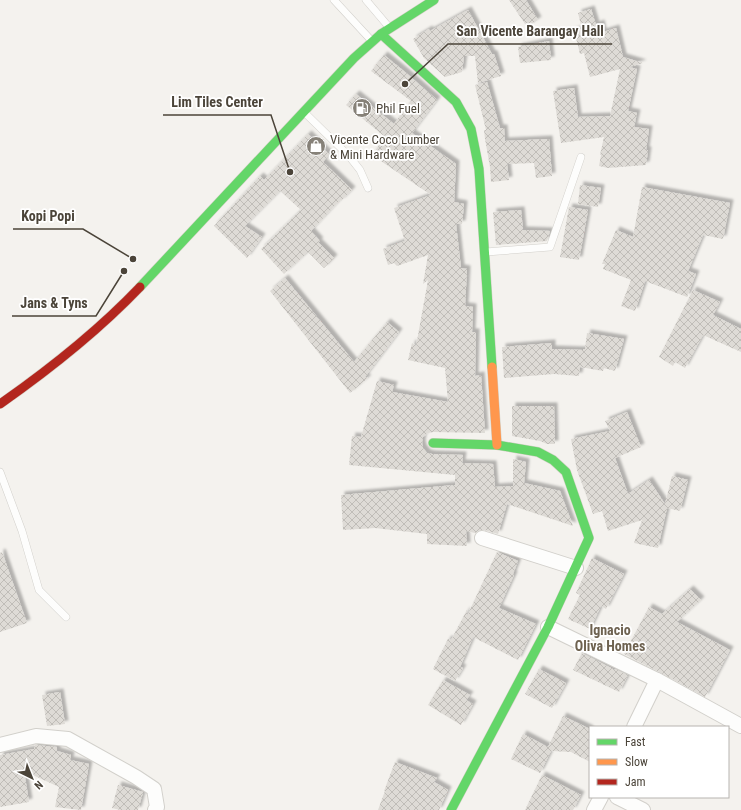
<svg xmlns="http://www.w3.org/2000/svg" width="741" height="810" font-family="'Roboto Condensed',sans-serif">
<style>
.building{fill:url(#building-cross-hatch);filter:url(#shadow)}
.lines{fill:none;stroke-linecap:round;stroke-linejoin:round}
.lane-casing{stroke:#d2d0cb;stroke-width:8}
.street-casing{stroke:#d2d0cb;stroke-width:16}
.fast-casing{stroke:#d3cfc5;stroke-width:10}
.slow-casing{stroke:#d3cfc5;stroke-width:10}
.jam-casing{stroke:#d3cfc5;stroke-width:10}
.lane{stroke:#fdfdfc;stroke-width:7}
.street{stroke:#fdfdfc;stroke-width:14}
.fast{stroke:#63d668;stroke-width:9}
.slow{stroke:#ff974d;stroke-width:9}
.jam{stroke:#b3261e;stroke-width:9}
.labels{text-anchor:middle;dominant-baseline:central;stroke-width:3.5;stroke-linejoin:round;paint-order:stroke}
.poi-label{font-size:13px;fill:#4b4439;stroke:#fff;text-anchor:start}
.neighbourhood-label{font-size:14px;font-weight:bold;fill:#6e6250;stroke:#fff}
.leader{fill:none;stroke:#4b4439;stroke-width:1.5}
.callout-dot{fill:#4b4439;stroke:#fff;stroke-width:1.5}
.callout-label{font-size:14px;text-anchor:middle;font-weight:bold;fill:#4b4439;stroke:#fff;stroke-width:3.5;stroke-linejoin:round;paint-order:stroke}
</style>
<defs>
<pattern id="building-cross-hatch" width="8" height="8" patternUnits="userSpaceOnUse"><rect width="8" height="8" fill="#dedbd6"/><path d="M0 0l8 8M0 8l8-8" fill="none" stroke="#c0bdb8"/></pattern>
<filter id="shadow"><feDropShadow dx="3.5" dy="-3.5" stdDeviation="1" flood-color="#0004"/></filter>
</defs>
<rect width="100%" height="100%" fill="#f4f2ee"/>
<g class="building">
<path d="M509,0H526L538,20L527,27Z"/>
<path d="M591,9L596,25L601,23L603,32L616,28L623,57L643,63L629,67L637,69L628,111L637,113L634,127L649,129L646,150H648L646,165L608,168L599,166L601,155H600L604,137L561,143L553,91L574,88L578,117L610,116L620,69L590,77L584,53L580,54L574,30L582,29L578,13Z"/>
<path d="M468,10L492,54H494L501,76L478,83L475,56H464L462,72L445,77L424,58L413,39L429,29L430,31Z"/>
<path d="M549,41L551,60L520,63L518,47Z"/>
<path d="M384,55L405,72L437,100L412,133L456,164L454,202L464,204L462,224H456L461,268L467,269L465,306L473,307L472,332H476L475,376L481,375L485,433L433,432L428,433L423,437L422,443L423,448L427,453L432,454L463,455L462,463L493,464L495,487L513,486V459L526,462L524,483L560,491L573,526L507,504L498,534L484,530H480L475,533L466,531L467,546L427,544V534L375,528L343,530L341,495L455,485V475L349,465L352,436L361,437L377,381L394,385L392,392L448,402L445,368L408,360L412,343L416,346L428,280L423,284L428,255L397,266L394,263L388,265L383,249L405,241L394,208L431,195L372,155L385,137L346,105L356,94L394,124L411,101L371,71Z"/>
<path d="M487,82L500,128H504L505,141L549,139L552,176L536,178L534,163L507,164L509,180L491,182L490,167L485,139L484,130H486L475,85Z"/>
<path d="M308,134L329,154L323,162L352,190L341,201L340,200L311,231L320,241L318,242L334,258L324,268L308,252L284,274L261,249L301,210L280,191L245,226L262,237L247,258L214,226L260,176L264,180Z"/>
<path d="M580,185L601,188L598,207L578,204Z"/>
<path d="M642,187L730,203L723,239L703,235L688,271L696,274L687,297L645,281L635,311L621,306L631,280L603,269L605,264H602L616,230L633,237Z"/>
<path d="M569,207L588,210L579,260L560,257Z"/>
<path d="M521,210L523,230L550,231L547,241L496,245L493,212Z"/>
<path d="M285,278L354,362L387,322L399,332L365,377L368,378L350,393L270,291Z"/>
<path d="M693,290L720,302L713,315L741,329V352L703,335L685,368L675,362L673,366L659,357Z"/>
<path d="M587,333L624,339L615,371L604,368L603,371L580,367L579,376L554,374L504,378L502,347L552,343V349L583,350V349H585Z"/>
<path d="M512,406H554L555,444H547L540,441L512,436Z"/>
<path d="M627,412L641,447L615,458L628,494L649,480L665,504L672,476L688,480L680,511L667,508L658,548L634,543L642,520L608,531L602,511L593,514L577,470L571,439L610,431L605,421Z"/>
<path d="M2,552L27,623L0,632V553Z"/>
<path d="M497,552L518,561L513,574L514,575L499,608L536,624L518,660L473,637L460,667L463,668L455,681L433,669L448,639L451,640L467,610V616Z"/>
<path d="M592,558L624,574L606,609L601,606L590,629L568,619L580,595L576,593Z"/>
<path d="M690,589L701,600L677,622L730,650L705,697L661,673L624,654L649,607L662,614Z"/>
<path d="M582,653L615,670V669L628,675L619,692L573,670Z"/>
<path d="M539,669L566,683L552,708L525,694Z"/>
<path d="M443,680L470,695L466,700L473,704L461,725L428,705Z"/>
<path d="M60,692L65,724L47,726L42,695Z"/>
<path d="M563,716L590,729V762L571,752L551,751L540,773L511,759L523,734L548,747Z"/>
<path d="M35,745L57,747V751L71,755L70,760L89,764L81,810L55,807L59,787L24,771L29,802L0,807V755L34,749Z"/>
<path d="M395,762L437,778L434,782L448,790L439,810H378L385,791H384Z"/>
<path d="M542,775L581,795L573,810H525Z"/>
<path d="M118,785L143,792L138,810H120L112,808Z"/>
</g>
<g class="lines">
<g class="lane-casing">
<g id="lane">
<path d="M334,0L370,39"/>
<path d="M366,0L388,26"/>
<path d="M306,114L349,156L360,170L368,188"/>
<path d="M486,252L550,247L581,157"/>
<path d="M0,472L22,531L39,590L66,617"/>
</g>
</g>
<g class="street-casing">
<g id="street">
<path d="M482,538L576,568"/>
<path d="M548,627L657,680L741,726"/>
<path d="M634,727L657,680"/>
<path d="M0,745L36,736L68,739L136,777L154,789L157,807L155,810"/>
<path d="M617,797L643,810"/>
<path d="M594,810L601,797"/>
</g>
</g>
<g class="fast-casing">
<g id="fast">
<path d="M381,34L456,102L471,129L479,169L492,367"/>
<path d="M140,287L354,58L381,34L434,0"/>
<path d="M433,443L497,445L538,452L553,460L566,472L589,538L548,627L451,810"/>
</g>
</g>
<g class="slow-casing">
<path id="slow" d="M492,367L497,445"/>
</g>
<g class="jam-casing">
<path id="jam" d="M0,404C50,369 98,331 140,287"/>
</g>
<use href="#lane" class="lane"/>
<use href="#street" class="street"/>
<use href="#fast" class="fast"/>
<use href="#slow" class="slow"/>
<use href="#jam" class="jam"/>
</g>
<defs>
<g id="fuel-disc" transform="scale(1)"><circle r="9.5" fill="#868178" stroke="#fff"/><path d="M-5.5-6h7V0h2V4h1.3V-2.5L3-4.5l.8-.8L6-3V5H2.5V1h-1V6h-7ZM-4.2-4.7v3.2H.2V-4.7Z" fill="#fff"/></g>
<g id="shop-disc" transform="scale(1)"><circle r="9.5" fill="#868178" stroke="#fff"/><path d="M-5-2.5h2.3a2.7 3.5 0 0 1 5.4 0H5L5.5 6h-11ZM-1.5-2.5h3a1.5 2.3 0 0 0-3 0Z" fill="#fff"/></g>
</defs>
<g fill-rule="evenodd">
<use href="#fuel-disc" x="362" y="108"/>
<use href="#shop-disc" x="316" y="146"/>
</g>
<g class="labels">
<g class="poi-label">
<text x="376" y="108">Phil Fuel</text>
<text x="330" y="139">Vicente Coco Lumber<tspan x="330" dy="15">&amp; Mini Hardware</tspan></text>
</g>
<g class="neighbourhood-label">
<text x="610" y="630">Ignacio<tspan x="610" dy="16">Oliva Homes</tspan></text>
</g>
</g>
<path class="leader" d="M405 84L448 44H612M290 172L271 115H163M133 259L83 229H13M124 271L96 316H12"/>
<g class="callout-dot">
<circle cx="405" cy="84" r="4"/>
<circle cx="290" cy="172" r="4"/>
<circle cx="133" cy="259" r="4"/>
<circle cx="124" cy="271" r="4"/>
</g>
<g class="callout-label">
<text x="530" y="36">San Vicente Barangay Hall</text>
<text x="217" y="107">Lim Tiles Center</text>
<text x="48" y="221">Kopi Popi</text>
<text x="54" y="308">Jans &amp; Tyns</text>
</g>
<rect x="589" y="726" width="140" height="72" fill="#ffffff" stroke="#b7b4b0"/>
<rect x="597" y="739" width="20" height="6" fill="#63d668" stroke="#b7b4b0"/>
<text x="625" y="746" font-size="12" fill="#4b4439">Fast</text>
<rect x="597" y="759" width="20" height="6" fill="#ff974d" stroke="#b7b4b0"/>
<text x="625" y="766" font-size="12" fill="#4b4439">Slow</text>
<rect x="597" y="779" width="20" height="6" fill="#b3261e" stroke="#b7b4b0"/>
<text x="625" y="786" font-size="12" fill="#4b4439">Jam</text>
<g transform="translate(32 778) rotate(137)" stroke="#ffffff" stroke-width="3" paint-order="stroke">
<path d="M0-3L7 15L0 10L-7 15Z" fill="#4b4439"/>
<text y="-6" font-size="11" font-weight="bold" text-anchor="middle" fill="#4b4439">N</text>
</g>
</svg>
